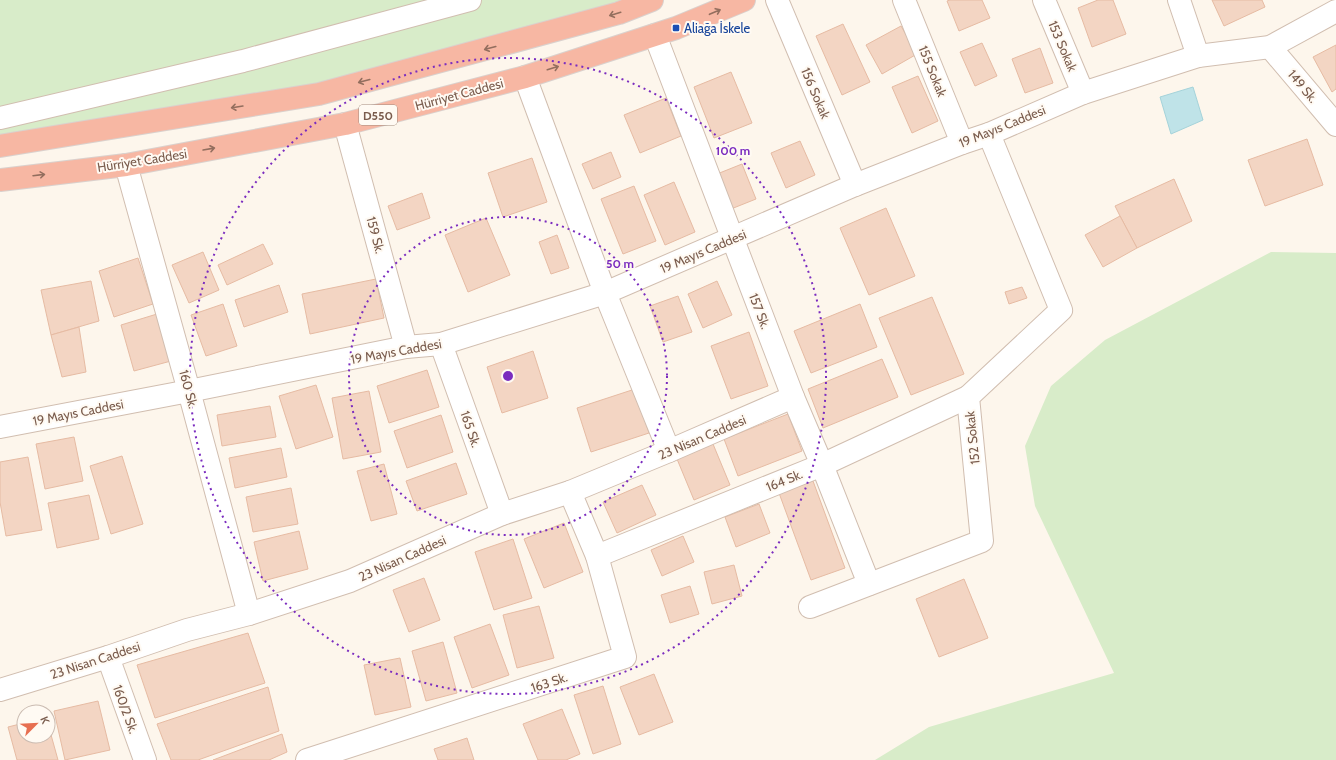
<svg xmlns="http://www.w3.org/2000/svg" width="1336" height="760" font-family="Cabin,sans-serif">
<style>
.green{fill:#d8ecc9}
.water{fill:#bfe3e8;stroke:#a5d3da}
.building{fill:#f3d5c3;stroke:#e6bba3}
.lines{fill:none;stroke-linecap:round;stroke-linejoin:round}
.minor-casing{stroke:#d1beb0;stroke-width:24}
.highway-casing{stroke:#dad1cd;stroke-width:24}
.minor{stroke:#fff;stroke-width:22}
.highway{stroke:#f7b7a3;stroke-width:22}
.oneway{stroke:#936e5e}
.ring{fill:none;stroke:#7b2cbf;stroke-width:2;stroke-dasharray:2 4}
.transit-dot{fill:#1a4fb4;stroke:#fffaf3;stroke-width:1.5}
.labels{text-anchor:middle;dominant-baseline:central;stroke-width:4;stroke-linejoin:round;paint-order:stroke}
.shield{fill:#fffaf3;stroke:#a28b7f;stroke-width:1}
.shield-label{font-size:12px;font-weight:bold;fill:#7a5c4d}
.transit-label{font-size:13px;fill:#164399;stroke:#fffaf3;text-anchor:start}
.street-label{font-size:13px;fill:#7a5c4d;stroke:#fffaf3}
.centre{fill:#7b2cbf;stroke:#fffaf3;stroke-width:2}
.ring-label{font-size:12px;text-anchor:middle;font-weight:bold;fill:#7b2cbf;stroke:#fffaf3;stroke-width:4;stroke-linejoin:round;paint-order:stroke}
</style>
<rect width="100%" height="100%" fill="#fdf6ec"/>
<g class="green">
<path d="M0,0H652L319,94L0,146Z"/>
<path d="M1271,252L1336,253V760H875L929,727L1114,673L1035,506L1025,446L1051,386L1105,340Z"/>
</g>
<path class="water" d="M1193,87L1203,120L1171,134L1160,97Z"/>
<g class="building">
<path d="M950,0H982L990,18L959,31L947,1Z"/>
<path d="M1098,0H1113L1126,34L1092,47L1078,8Z"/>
<path d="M1212,0H1262L1265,7L1224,26Z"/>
<path d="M843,24L870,82L842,95L816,36Z"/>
<path d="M901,26L917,54L882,74L866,45Z"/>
<path d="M982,43L997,76L975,86L960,52Z"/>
<path d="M1336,45V89L1332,92L1313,57Z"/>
<path d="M1040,48L1053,83L1025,93L1012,59Z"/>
<path d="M731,72L752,123L714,138L694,87Z"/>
<path d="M918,76L938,121L912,133L892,87Z"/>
<path d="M666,98L681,136L640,153L624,115Z"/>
<path d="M1307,139L1323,185L1265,206L1248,160Z"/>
<path d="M800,141L815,175L786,188L771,153Z"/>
<path d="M611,152L621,177L593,189L582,164Z"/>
<path d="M532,158L547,202L503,217L488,173Z"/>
<path d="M742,164L756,199L731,209L717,174Z"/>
<path d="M1174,179L1192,221L1137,248L1120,216L1115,206Z"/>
<path d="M674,182L695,232L665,245L644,195Z"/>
<path d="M634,186L656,241L623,254L601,199Z"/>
<path d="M422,193L430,218L397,230L388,206Z"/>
<path d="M886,208L915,276L869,295L840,228Z"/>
<path d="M1120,216L1137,248L1103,267L1085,235Z"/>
<path d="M486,218L510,275L468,292L445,235Z"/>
<path d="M557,235L569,268L551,274L539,242Z"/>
<path d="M263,244L273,264L227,285L218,265Z"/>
<path d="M203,252L219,290L189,303L172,265Z"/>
<path d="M138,258L153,304L114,317L99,271Z"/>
<path d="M376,279L384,318L310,334L302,294Z"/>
<path d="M91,281L99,321L51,335L41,290Z"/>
<path d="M717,281L732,315L703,328L688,294Z"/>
<path d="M279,285L288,312L244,327L235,300Z"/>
<path d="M1022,287L1027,298L1009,304L1005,292Z"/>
<path d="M678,296L692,332L663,342L650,306Z"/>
<path d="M932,297L964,374L911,395L879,318Z"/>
<path d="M223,304L237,346L206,356L191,315Z"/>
<path d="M860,304L877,347L811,373L794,331Z"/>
<path d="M157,314L171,361L134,371L121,325Z"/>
<path d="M79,327L86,372L62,377L51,335Z"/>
<path d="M749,332L768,386L731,399L711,346Z"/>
<path d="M533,351L548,398L502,413L487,367Z"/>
<path d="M882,359L898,397L823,428L808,389Z"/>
<path d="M427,370L439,407L389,423L377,386Z"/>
<path d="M316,385L333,437L296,449L279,396Z"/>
<path d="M635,389L649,433L591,452L577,408Z"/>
<path d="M369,391L381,452L343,459L332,398Z"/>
<path d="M270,406L276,437L222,446L217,415Z"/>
<path d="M788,414L802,451L738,476L724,439Z"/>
<path d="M441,415L453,452L407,468L394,431Z"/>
<path d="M74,437L83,481L45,489L36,444Z"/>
<path d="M713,444L730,485L694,500L677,459Z"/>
<path d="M281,448L287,477L235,488L229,458Z"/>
<path d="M122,456L143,524L111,534L90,466Z"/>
<path d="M28,457L42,530L6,536L0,502V462Z"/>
<path d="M456,463L467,494L417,511L406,481Z"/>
<path d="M384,464L397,514L371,521L357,471Z"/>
<path d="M813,481L845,568L811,580L779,493Z"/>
<path d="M642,485L656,515L617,533L603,502Z"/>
<path d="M291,488L298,524L253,532L246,497Z"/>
<path d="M89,495L99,539L57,548L48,503Z"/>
<path d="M759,504L770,533L736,547L725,517Z"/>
<path d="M564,523L583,572L544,588L524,539Z"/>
<path d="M299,531L308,569L263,581L254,542Z"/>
<path d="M683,536L694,562L662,576L651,550Z"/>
<path d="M513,539L532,598L494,610L475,552Z"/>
<path d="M734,565L742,596L712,604L704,572Z"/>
<path d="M424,578L440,620L409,632L393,590Z"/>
<path d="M964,579L988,638L939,657L916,599Z"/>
<path d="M690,586L699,614L670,623L661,595Z"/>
<path d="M539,606L554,658L517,668L503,615Z"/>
<path d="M490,624L509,675L472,688L454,637Z"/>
<path d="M248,633L265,683L155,718L137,665Z"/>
<path d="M443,642L457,693L426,701L412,651Z"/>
<path d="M400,658L411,707L375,715L364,665Z"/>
<path d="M654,674L673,722L639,735L620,687Z"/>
<path d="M603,686L621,744L593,754L574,695Z"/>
<path d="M268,687L279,731L198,760H171L157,724Z"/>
<path d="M98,701L110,750L65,760L54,711Z"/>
<path d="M562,709L580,754L566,760H538L523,724Z"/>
<path d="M24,723V736H48V724L58,760H17L8,727Z"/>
<path d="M282,734L287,752L269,760H213Z"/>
<path d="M467,738L474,760H438L434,749Z"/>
</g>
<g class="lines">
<g class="minor-casing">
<g id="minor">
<path d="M777,0L855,185"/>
<path d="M904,0L962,143"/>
<path d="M1044,0L1083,93"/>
<path d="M1179,0L1198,56"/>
<path d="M655,35L793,397L822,465L869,584"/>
<path d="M1270,47L1336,125"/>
<path d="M525,77L605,293L669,451"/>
<path d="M0,118L243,61L470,0"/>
<path d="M345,124L406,347"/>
<path d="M126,165L189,391L249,614"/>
<path d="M441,344L502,514"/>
<path d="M0,427L189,391L406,347L441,344L605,293L855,185L962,143L989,134L1083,93L1198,56L1270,47L1336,11"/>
<path d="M597,556L822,465L968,397"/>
<path d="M810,607L982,541L968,397L1061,310L989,134"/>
<path d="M108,657L145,760"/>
<path d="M0,690L108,657L187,630L249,614L350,581L502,514L570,492L669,451L793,397"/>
<path d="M307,760L625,657L597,556L570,492"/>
</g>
</g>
<g class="highway-casing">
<g id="highway">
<path d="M0,146L319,94L619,13L652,0"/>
<path d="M0,180L126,165L345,124L525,77L676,28L744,0"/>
</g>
</g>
<use href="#minor" class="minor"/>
<use href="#highway" class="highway"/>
</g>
<defs><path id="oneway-shaft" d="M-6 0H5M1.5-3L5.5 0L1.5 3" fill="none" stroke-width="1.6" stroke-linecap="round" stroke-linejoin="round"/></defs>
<g class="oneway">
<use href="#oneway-shaft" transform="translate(715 12) rotate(-23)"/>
<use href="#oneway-shaft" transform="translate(615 14) rotate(163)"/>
<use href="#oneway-shaft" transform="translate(490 48) rotate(165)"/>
<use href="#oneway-shaft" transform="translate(553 68) rotate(-17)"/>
<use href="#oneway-shaft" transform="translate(364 81) rotate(165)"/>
<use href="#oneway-shaft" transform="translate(237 107) rotate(171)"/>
<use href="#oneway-shaft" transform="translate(209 149) rotate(-10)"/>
<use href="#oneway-shaft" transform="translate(39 175) rotate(-7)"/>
</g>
<g class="ring">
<circle cx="508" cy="376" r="159"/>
<circle cx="508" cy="376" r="318"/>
</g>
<rect class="transit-dot" x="672" y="24" width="8" height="8" rx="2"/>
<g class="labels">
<rect class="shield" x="359" y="105" width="38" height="20" rx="3"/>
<g class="shield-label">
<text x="378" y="115">D550</text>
</g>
<g class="transit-label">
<text x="684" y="28">Aliağa İskele</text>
</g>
<g class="street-label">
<text transform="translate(1063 46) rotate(67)">153 Sokak</text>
<text transform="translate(933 71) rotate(68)">155 Sokak</text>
<text transform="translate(1303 86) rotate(50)">149 Sk.</text>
<text transform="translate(816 93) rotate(67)">156 Sokak</text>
<text transform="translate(459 94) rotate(-15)">Hürriyet Caddesi</text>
<text transform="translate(1002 126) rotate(-22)">19 Mayıs Caddesi</text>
<text transform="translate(142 160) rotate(-9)">Hürriyet Caddesi</text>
<text transform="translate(376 235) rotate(75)">159 Sk.</text>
<text transform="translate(703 251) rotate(-23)">19 Mayıs Caddesi</text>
<text transform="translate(760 311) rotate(69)">157 Sk.</text>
<text transform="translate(396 351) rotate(-10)">19 Mayıs Caddesi</text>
<text transform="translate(189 389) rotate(75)">160 Sk.</text>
<text transform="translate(78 412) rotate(-11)">19 Mayıs Caddesi</text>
<text transform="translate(471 429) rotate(71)">165 Sk.</text>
<text transform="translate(702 437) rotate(-23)">23 Nisan Caddesi</text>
<text transform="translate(972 438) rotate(-96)">152 Sokak</text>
<text transform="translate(784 480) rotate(-22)">164 Sk.</text>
<text transform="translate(402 558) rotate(-24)">23 Nisan Caddesi</text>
<text transform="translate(95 660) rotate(-18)">23 Nisan Caddesi</text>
<text transform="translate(549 682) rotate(-18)">163 Sk.</text>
<text transform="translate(126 709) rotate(70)">160/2 Sk.</text>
</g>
</g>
<circle cx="508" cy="376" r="6" class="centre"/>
<g class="ring-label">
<text x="733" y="155">100 m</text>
<text x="620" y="268">50 m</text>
</g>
<g transform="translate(36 724) rotate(66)"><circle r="19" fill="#fffaf3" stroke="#cabbb1"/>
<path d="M0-3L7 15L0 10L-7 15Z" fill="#e76f51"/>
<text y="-6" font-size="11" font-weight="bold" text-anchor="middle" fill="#7a5c4d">K</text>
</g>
</svg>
